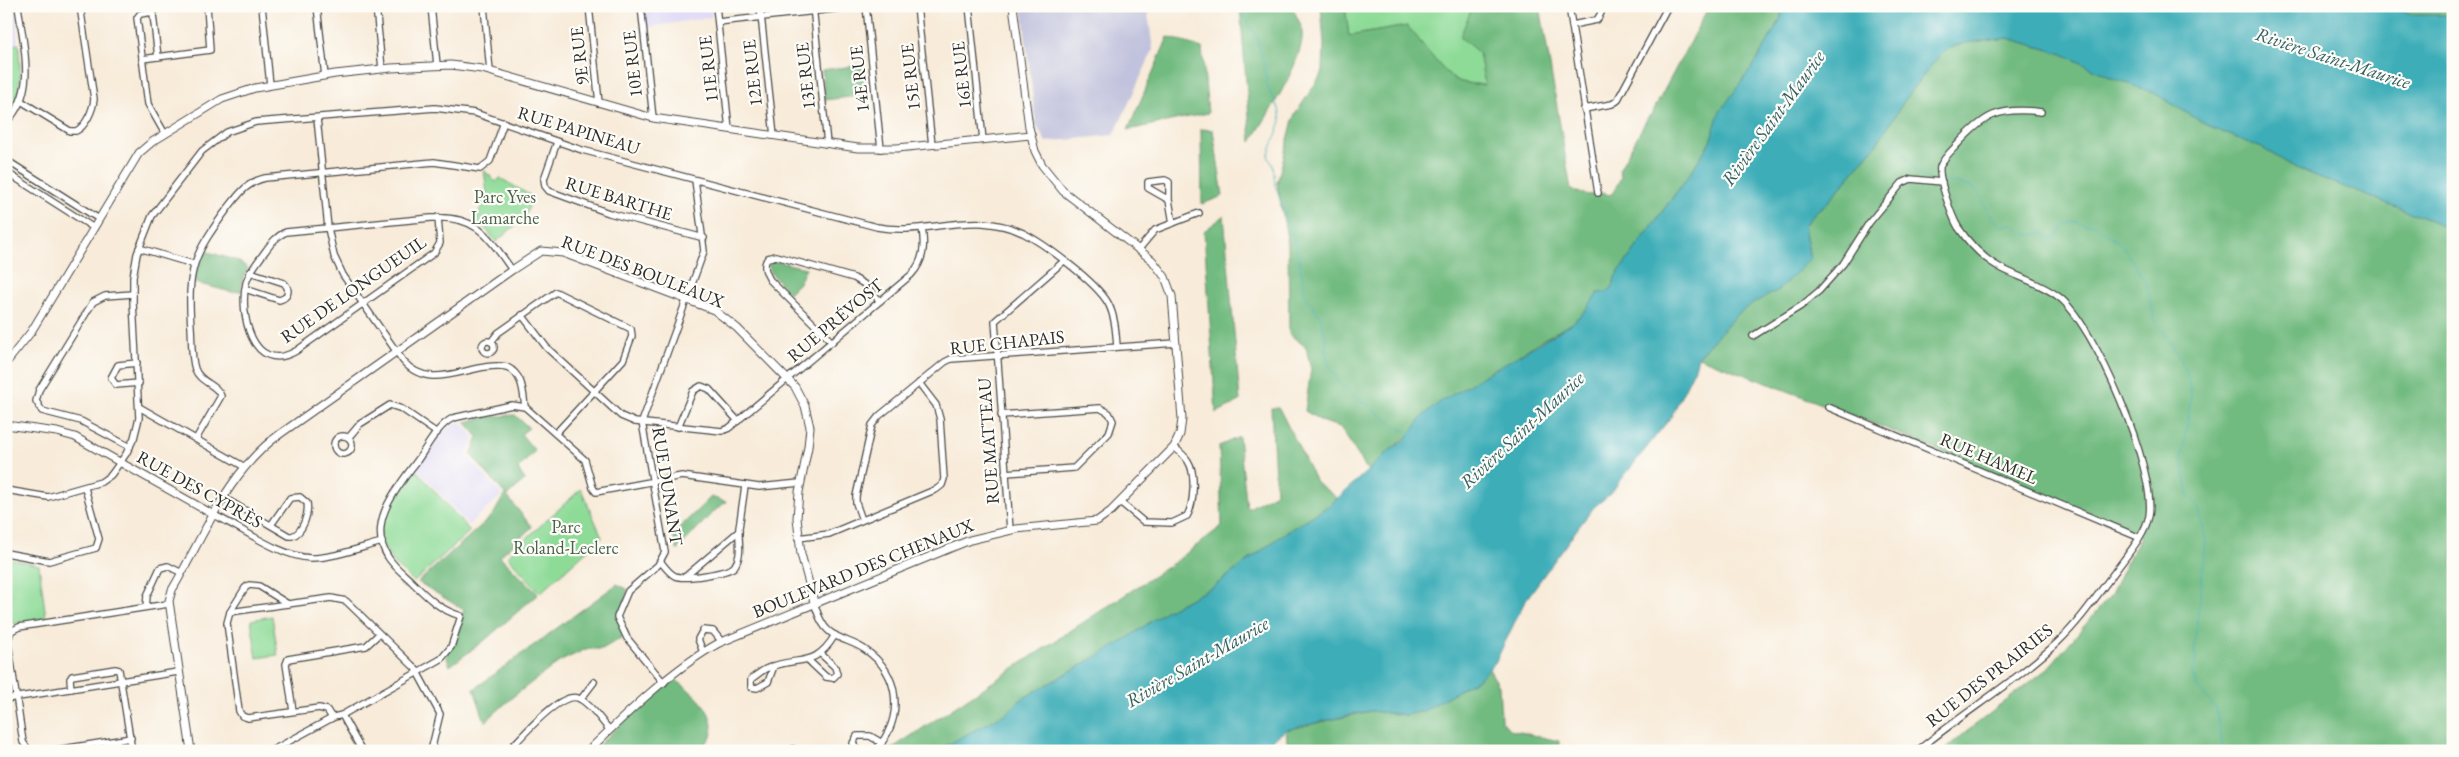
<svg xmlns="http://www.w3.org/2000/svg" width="2459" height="757" font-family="'EB Garamond',serif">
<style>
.built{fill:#dbd6f7}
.industrial{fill:#c1c2dd}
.green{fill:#8edb98;stroke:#5c8362}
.forest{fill:#72bb80;stroke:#4e7356}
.water{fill:#3dadb8;stroke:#346c72}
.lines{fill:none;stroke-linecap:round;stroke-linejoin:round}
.stream{stroke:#3dadb8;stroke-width:1}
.minor-casing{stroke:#4a4845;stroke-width:8}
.tertiary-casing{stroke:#4a4845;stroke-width:9}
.minor{stroke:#fff;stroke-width:5.5}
.tertiary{stroke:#fff;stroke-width:7}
.labels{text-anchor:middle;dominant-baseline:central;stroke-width:4.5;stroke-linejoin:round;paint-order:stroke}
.street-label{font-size:18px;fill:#2b2b2b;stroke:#fdfcf7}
.park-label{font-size:18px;fill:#49604c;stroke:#fdfcf7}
.water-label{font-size:19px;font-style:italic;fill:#325f63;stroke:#fdfcf7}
</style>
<rect width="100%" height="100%" fill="#fdfcf7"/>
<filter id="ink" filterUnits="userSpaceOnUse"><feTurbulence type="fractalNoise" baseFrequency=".02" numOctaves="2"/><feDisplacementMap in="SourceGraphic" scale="10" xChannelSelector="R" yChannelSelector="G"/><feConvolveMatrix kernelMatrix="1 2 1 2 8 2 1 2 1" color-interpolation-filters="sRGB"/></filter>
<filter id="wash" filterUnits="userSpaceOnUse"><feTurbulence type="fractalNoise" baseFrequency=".0096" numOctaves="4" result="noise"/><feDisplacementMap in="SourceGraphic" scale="20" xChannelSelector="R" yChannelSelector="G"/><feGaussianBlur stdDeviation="1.12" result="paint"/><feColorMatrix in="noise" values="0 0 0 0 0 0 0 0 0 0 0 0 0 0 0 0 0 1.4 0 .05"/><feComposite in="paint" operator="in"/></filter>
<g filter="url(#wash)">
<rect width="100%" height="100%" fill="#f8ebd9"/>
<g class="built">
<path d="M6,6H15L18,44L6,46Z"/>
<path d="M642,6H711L712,17L644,28Z"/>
<path d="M460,421L475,438L467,455L502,495L468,525L417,468L445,430Z"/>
</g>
<path class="industrial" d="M1022,6H1147L1153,50L1114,135L1046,142L1036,124Z"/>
<g class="green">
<path d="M1345,6H1481L1479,10L1471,11L1461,37L1479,53L1485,85C1478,84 1469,84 1462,82C1442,76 1421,41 1407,26L1349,36Z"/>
<path d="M19,44C20,75 24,92 6,119V46Z"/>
<path d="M484,170L496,182L500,178L533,197L524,218L496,242L486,229L475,222L487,193Z"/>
<path d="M417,471L470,531L414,582L395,565L380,541L383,513Z"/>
<path d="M581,489L602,537L540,593L507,556Z"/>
<path d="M6,558L39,565L46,618L13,624L6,615Z"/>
<path d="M272,616L278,655L257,658L251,620Z"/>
</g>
<g class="forest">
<path d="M1240,6H1292C1295,14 1301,23 1302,31C1306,58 1265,119 1251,142Z"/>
<path d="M1321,6H1345L1349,36L1407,26C1422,41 1442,75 1461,82C1469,84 1477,84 1485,85L1479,53L1460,37L1471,10H1479L1481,6H1540L1571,190L1587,195L1604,193L1609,195L1613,193L1621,177L1619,170L1648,117L1651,115L1709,6H1784L1780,20L1756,62L1720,113L1710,142L1691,172L1615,277C1613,289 1611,292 1598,294L1585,311L1571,324L1540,341L1506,364L1493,369L1389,451L1368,471L1340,427L1323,422L1305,411L1311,369L1306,347L1289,334L1288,244L1277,183L1294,116L1323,72L1324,44Z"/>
<path d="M2384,6H2453V15H2415Z"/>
<path d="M1168,37L1202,48L1208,113L1128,130Z"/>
<path d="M2008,38L2063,54L2108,76L2154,93L2212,128L2262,148L2296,168L2453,229V751H1942L2048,668L2110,596L2140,536L1880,426L1698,357L1734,317L1747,307L1780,289L1810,259L1804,226L1814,213L1828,202L1874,148L1912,89L1941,53L1953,46L1964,43Z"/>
<path d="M862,65L866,95L825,100L822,70Z"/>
<path d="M1201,129L1213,130L1223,196L1202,204Z"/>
<path d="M1224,216L1240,401L1216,413L1204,231Z"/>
<path d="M202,250L238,261L248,268L242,280L241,291L231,292L192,282L195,265Z"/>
<path d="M774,261L806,268L799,283L789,293L769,271V265Z"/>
<path d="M1271,408H1279L1316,482L1337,498L1330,505L1285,533L1213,587L1166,611L1122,642L1022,699L1008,712L936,751H888L1175,562L1222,526L1219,446L1239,437L1247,509L1276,493Z"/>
<path d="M515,415L529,428L521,434L535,451L518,469L525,480L507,496L532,527L500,556L538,594L485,640L450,666L446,655L464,610L418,582L493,515L505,494L471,455L478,437L465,422L486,417Z"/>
<path d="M711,497L726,502L713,512L677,550L673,534Z"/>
<path d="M617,584L628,590L621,616L628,634L602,649H586L559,662L515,695L485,722L474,689Z"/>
<path d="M1489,669L1499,686L1501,720L1510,730L1559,741V751H1288L1286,730L1371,711L1406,715L1423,711L1481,677Z"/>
<path d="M672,677C689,690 714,706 712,732C712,739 702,746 698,751H592Z"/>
</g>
<path class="water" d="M1784,6H2384L2415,15H2453V229L2296,168L2262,148L2212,128L2154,93L2108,76L2063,54L2008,38L1964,43L1953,46L1941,54L1912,89L1874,148L1828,202L1814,213L1804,226L1810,259L1780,289L1747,307L1734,317L1698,357L1695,368L1671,417L1609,495L1594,507L1578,528L1525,601L1495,663L1481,677L1423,711L1406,715L1371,711L1354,714L1286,730L1258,751H936L1008,712L1022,699L1122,642L1166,611L1213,587L1285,533L1330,505L1389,451L1405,440L1424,415L1440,402L1571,324L1585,311L1598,293C1611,292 1613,289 1615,277L1691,172L1710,142L1719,113L1756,62L1780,20Z"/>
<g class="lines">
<g class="stream">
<path d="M1236,6L1255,33L1263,59L1267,86L1279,109L1281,121L1268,157L1273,165L1275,185L1299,256L1305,296L1321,318L1326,341L1327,362L1342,386L1396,427L1410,433"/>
<path d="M1886,131C1890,139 1894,141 1899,146C1911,158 1910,174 1929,178"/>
<path d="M1945,181C1954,183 1968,184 1976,190C1985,199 1985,214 2001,226L2012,224L2028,235L2041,233L2054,239L2066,225L2075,222L2094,225L2122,245L2146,283L2155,320L2178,354L2188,376L2191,397L2182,458L2188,495L2198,505L2206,541L2194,649L2196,660L2192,673L2198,689L2216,708L2223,751"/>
</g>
</g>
</g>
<g filter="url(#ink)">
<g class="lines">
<g class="minor-casing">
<g id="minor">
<path d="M152,6L158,57"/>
<path d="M262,6L270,85"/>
<path d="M317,6L325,76"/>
<path d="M376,6L382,69"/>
<path d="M431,6L437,65"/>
<path d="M484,6L490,71"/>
<path d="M589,6L599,103"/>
<path d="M641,6L653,118"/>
<path d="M716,6L729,129"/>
<path d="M760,6L774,136"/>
<path d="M813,6L827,144"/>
<path d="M866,6L881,149"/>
<path d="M917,6L932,145"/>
<path d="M969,6L983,140"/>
<path d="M1569,6L1598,193"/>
<path d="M153,12L140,14L137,18L148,104L165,134"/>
<path d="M718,22L861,6"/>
<path d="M1572,25L1597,20L1601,13L1600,6"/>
<path d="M142,59L210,50L207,6"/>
<path d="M21,101L70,131H76C86,126 93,110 94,99L80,6"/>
<path d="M1584,109L1612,104L1617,101L1668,6"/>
<path d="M317,118L328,228L334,256L343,275L403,361C432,395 472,360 507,367C523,375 523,391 525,407"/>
<path d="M6,122C38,92 23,44 18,6"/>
<path d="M557,142L544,179L545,186L549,191L609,213L704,238"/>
<path d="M6,160L99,219"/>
<path d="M6,172L94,228"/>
<path d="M1169,200L1148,188V182L1165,180L1169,182V200L1173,223"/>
<path d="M438,217L440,243L434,253L296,351C252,376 239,313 246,283C249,272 257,263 264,253C270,245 276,236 286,232L431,218C477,215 488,236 512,270"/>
<path d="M139,248L193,264"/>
<path d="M1139,249L1155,230L1199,213"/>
<path d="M245,289L279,300C288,298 291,290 284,283L250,272"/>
<path d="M522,315L547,348L621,416L635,422L722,431L729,428L911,275C924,261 925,246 922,228"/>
<path d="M1753,336L1801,306L1819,291L1843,264L1869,223L1902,183L1911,179L1942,182"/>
<circle cx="488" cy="347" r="6"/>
<path d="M491,342L498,333L556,292L631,329L632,336L623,360L556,433"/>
<path d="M832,342L770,280C766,273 762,265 768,258L776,256L854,278L864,284L880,301"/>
<path d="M137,363L118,365L111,378L116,385L139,383"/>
<path d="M139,407L243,466"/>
<path d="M1828,407L2138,537"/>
<path d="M1001,415L1100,408L1109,413L1113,421L1109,433L1074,468L1005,473"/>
<path d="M678,427L693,391L701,386L709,389L738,421"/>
<circle cx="343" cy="445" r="9"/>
<path d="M349,437L360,424L390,405L402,409L437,433"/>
<path d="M196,439L221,396C217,384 200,383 195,369C191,357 192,341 191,327C187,269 193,255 228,208C239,194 247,182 265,178L434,162L480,169L490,161L504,122"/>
<path d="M130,447L81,421L42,411L36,401L39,390L93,302L105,296L133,294"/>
<path d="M6,490L48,497L101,482L111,475L126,454L134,438L139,418L133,302V277L137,254L152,216L202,151L227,132L256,122L435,108L475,113L582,150L877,227C912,234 947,221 983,223C997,224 1010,227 1023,233C1045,244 1096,282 1108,303C1115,316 1116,332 1117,347"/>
<path d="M224,498L289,536H292C303,533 309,513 307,503L300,497L290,498L271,525"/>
<path d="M1120,502L1144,522L1172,523L1187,516C1194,504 1196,473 1188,461C1185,456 1179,451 1174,447"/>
<path d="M214,515C242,528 279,556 310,558C333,558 359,548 382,542"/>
<path d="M862,520L856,503V496L872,425L879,416L945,362L951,359L1176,343"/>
<path d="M1010,530L995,321L1064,261"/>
<path d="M798,538L829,534L937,489L942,485L944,479L940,419L936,405L919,383"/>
<path d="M6,553L49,561L96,548L99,539L85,488"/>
<path d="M661,562C665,567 669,573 675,576C685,580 726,573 734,567C743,555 738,542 739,528C741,514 743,500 745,486"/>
<path d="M686,576L739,531"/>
<path d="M814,602C817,612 821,625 830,632C840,640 854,642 864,649C902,674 904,719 875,751"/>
<path d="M146,607L147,596L160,568L168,566L182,573"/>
<path d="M230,612L245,588L249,585L259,586L288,604"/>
<path d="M703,652L698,639L703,630L713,631L722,642"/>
<path d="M808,660L826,677L833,678L837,674L835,667L821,654"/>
<path d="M774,666L768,682L757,688L751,687V679C757,675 762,670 768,668C799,655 814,670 835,635"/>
<path d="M664,683L627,638L617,617L628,591L658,565L665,552L642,422L704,251L695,180"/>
<path d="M71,689L70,679L72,676L115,669L119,670L132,751"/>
<path d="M6,699L178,672"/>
<path d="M581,699L594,682"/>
<path d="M293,711L286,664L288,659L366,646L379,634"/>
<path d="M342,715L362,751"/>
<path d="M332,718L327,710L319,708L248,718L242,716L239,711L227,623L230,612L331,598L346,601L415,668L440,714L431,751"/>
<path d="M793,749L794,751"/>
<path d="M29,751L23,742L8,641L11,631L19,627L168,604"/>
<path d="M50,751L131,738"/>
<path d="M271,751L334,717L342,715L441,659L451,647L461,616C440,610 428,598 412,582C404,574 394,567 388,557C366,523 397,488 417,461C427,447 437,426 453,418L512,405L525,407L585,460L593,488L596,492L682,476L759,487L800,483"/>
<path d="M508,751C521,738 562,688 580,699C592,705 601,721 610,730"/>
<path d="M858,751L853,743L857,736H870L882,743"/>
<path d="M1917,751C1963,713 2015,682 2058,642C2081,620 2098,594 2117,569C2128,554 2145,534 2149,516C2157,471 2095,325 2059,297C2041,283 2019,278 1999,267C1983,258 1968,242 1958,227C1952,217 1938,178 1940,167C1942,160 1951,151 1956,146C1984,115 1999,106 2041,112"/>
</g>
</g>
<g class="tertiary-casing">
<g id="tertiary">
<path d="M6,363L31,332L139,153L152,142L222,99L255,88L335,74L391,68L451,65L482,69L653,118L858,148H897L1031,135"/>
<path d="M6,425L57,432L75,437L214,515"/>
<path d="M191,751L169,601L172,590C204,536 227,472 280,434L512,270L541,251L563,253L714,310L737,328L795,387L805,406L810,427L808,447L799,492L797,518L801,554L814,602"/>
<path d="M588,751C627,713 672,669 719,643L970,540L1016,529L1097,521L1111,511L1174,447L1180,434L1182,419L1172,296L1165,277L1152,260L1063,191L1042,165L1035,151L1029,127L1013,6"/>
</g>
</g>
<use href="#minor" class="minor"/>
<use href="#tertiary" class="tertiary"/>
</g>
</g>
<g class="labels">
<g class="street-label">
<text transform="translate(579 56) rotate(-96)">9E RUE</text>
<text transform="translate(632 64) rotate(-96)">10E RUE</text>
<text transform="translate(708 69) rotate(-96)">11E RUE</text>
<text transform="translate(752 73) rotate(-96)">12E RUE</text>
<text transform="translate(961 75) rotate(-96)">16E RUE</text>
<text transform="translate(805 76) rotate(-96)">13E RUE</text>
<text transform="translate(910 77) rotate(-96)">15E RUE</text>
<text transform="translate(859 79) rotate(-96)">14E RUE</text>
<text transform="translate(579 130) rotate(17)">RUE PAPINEAU</text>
<text transform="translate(619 198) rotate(17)">RUE BARTHE</text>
<text transform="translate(643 271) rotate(21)">RUE DES BOULEAUX</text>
<text transform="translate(353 289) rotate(-35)">RUE DE LONGUEUIL</text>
<text transform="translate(835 320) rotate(-40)">RUE PRÉVOST</text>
<text transform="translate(1007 342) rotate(-6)">RUE CHAPAIS</text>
<text transform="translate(988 441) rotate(-94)">RUE MATTEAU</text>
<text transform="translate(1989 458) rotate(23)">RUE HAMEL</text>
<text transform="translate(668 486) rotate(81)">RUE DUNANT</text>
<text transform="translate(200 489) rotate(29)">RUE DES CYPRÈS</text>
<text transform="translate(863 568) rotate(-22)">BOULEVARD DES CHENAUX</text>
<text transform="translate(1989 675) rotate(-38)">RUE DES PRAIRIES</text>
</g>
<g class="park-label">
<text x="505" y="196">Parc Yves<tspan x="505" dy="21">Lamarche</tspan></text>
<text x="566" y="526">Parc<tspan x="566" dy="21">Roland-Leclerc</tspan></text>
</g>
<g class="water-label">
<text transform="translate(2333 58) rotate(18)">Rivière Saint-Maurice</text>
<text transform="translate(1773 118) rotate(-54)">Rivière Saint-Maurice</text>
<text transform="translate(1522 430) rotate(-43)">Rivière Saint-Maurice</text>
<text transform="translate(1197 662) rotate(-30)">Rivière Saint-Maurice</text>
</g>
</g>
<rect width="2459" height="757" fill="none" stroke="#fdfcf7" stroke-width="25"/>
</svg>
